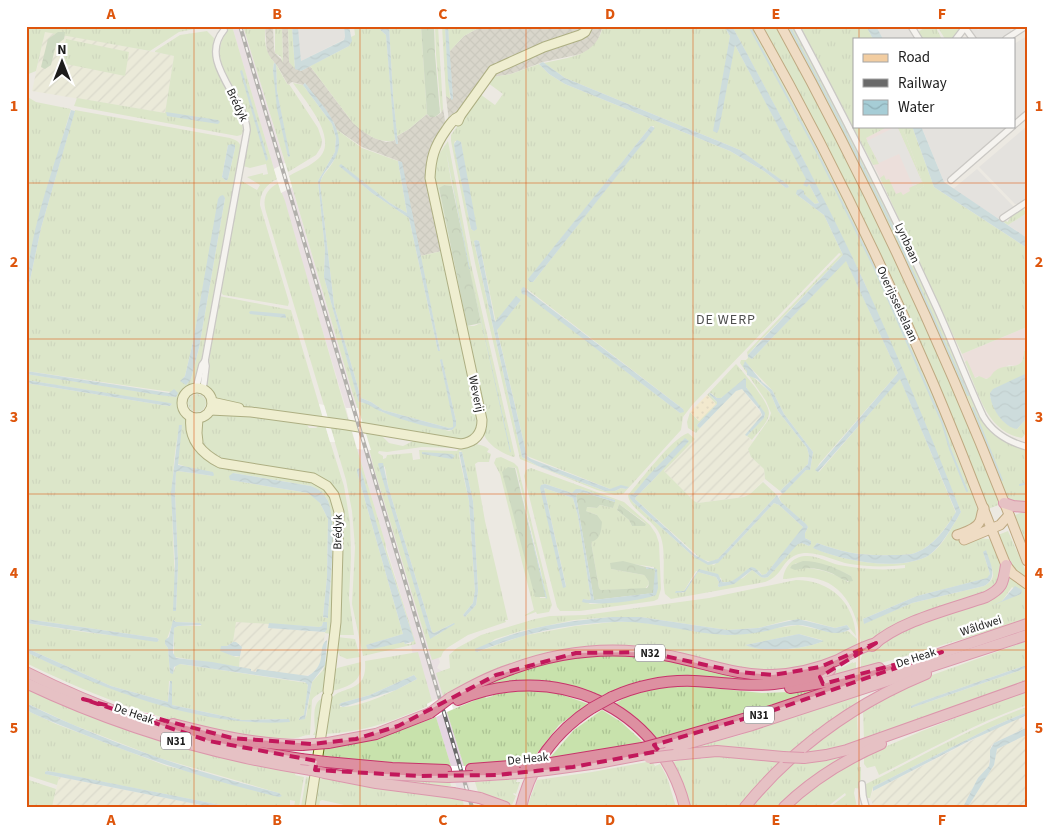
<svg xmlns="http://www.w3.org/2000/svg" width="1053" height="833" font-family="'Source Sans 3',sans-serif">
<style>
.residential{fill:#dad9d9}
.commercial{fill:#ecd3d2}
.railway{fill:#e5d5e2}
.construction{fill:url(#construction-cross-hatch)}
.farmland{fill:url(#farmland-furrows)}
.grass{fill:url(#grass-tufts);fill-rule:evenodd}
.forest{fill:url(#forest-crowns)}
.sand{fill:url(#sand-dots)}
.garden{fill:#c8e2ac}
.parking{fill:#dcdcdc}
.water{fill:url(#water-waves)}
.pier{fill:#fff}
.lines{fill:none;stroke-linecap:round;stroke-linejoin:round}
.stream{stroke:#a6cdd6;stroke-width:2}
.street-casing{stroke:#a0a0a0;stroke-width:8}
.secondary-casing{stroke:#60670e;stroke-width:11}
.primary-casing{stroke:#865b0d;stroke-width:11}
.highway-casing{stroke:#c6346a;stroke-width:12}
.street{stroke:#fff;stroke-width:5.5}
.secondary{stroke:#f1f3ba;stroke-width:9}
.primary{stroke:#f2cda1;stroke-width:9}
.highway{stroke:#dd90a1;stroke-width:10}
.rail-casing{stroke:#6a6a6a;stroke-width:4}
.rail{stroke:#fff;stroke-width:2;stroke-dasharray:5.5;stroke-linecap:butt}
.highway-bridge-casing{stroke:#c6346a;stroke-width:12;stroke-linecap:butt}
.highway-bridge{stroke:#dd90a1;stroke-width:10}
.marked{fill:none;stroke:#c2185b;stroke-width:4;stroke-dasharray:10 6;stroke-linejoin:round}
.grid{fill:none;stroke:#de560d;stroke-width:1;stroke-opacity:0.55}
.labels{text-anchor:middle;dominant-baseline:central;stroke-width:4.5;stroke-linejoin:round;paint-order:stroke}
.shield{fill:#fff;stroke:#606060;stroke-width:1}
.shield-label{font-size:11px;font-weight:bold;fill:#1c1c1c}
.street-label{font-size:12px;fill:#1c1c1c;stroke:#fff}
.neighbourhood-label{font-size:14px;letter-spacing:1px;fill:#4f4f4f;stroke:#fff}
.neatline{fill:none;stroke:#de560d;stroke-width:2}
.grid-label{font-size:16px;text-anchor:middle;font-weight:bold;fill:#de560d}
</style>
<defs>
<pattern id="construction-cross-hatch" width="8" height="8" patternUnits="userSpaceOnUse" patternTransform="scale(1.25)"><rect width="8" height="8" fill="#c0bfaf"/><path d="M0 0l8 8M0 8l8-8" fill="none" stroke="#a4a496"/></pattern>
<pattern id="farmland-furrows" width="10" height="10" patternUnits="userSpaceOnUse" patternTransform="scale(1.25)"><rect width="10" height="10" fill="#e8eacf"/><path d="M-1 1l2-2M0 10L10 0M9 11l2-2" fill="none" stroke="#c6c8b1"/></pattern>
<pattern id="grass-tufts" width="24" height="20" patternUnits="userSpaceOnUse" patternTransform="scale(1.25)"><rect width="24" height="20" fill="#c8e2ac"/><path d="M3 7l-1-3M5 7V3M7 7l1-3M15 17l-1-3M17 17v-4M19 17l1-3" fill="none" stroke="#abc193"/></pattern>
<pattern id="forest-crowns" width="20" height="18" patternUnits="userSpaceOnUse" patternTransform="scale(1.25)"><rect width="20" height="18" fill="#a9c89b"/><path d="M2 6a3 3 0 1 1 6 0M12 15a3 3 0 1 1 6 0" fill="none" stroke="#91ab85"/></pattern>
<pattern id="sand-dots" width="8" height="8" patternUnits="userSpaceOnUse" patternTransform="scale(1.25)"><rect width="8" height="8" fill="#f8e8b5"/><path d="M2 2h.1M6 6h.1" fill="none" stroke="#d4c69b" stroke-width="1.8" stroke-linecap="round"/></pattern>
<pattern id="water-waves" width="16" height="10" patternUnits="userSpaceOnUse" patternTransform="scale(1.25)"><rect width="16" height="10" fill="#a6cdd6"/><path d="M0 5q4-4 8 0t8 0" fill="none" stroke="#8eafb7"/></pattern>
</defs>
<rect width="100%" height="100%" fill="#ece9e2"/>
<g class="residential">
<path d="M297,26H344L345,39L301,61Z"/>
<path d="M876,26H908L916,39H883Z"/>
<path d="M971,26H975L978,30L984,26H1008L1012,32L1002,39H977L969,28Z"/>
<path d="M1027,36V111L1014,122V44Z"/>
<path d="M924,126H1009L944,182L922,128Z"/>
<path d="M1027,126V199L1020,204H1015L979,167Z"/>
<path d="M977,169L1015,208L999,219L953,189Z"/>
<path d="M1027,213V238L1008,225Z"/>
</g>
<g class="commercial">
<path d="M889,126H902L924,186L893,204L861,140Z"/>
<path d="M1027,327V350L1024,351V358L1020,364L1015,366L1009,365L993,374L990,378L983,379L978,376L972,379L962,354Z"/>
</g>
<g class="railway">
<path d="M232,26H243L285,163L274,169Z"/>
<path d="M292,187L353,395L358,408H346L281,193Z"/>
<path d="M357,449L369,450L425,638L437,653L440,662L437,668L442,671L439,684L443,696L432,701L429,691L413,657L406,612Z"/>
<path d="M447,712L464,766H451L436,717Z"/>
<path d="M455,782H468L471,791L457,788Z"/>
</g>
<g class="construction">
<path d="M265,26H273L274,49L275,53L283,61L282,26H288L289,62L301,71L310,66L353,123L372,137L386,142L393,141L395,139L396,144H398L397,136L409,129L427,114L430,117H435L441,113L443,108L446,127L434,144L442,251L420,256L401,162L362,147L336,129L334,123L305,83L303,85L292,82L288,85L278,67L267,54Z"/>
<path d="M482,26H603L597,43L591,49L581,54L543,62L511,74L493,77L503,62H496L464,104L449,122L446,96L453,99L449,52L464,36Z"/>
</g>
<g class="farmland">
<path d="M45,31L174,56L165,113L32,91Z"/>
<path d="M742,389L761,413V417L746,435L753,442L748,449L751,457L764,469L765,479L750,494L744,497L698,503L694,501L664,471L695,439L692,437L700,428L736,391Z"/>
<path d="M235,622L269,623L268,628L325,632L321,663L313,673L304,676L257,670L256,672L239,667L240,656L242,649L240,644L233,642Z"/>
<path d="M1018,717L1023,729L994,743L991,746L989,766L978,778L963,807H874L870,798L873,791Z"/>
<path d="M1024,736L1027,737V807H968L994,765L997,749Z"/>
<path d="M59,777L211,807H52Z"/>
</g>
<g class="grass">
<path d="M26,26H200V28L179,32L150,51L45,32L36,71L26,75Z"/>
<path d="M226,26H232L277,179C266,185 260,192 260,205L289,302L288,306L223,295L220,291L240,180L257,190L260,185L247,177L263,173V175L268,174L266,164L250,168L243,166C246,152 253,134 249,119C242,88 203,63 228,30Z"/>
<path d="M243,26H265C265,40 264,51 274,62L273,70L288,157L289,156L277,91L276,64L286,82L288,85L289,84L318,128L322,140L321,147L316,155L288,172Z"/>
<path d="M275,26H282L283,63L281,57L275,53Z"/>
<path d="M288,26H292L295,69L289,62Z"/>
<path d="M354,26H376L386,35L395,139L393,141C377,143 364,133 353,123L310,66L349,46L351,41V37L355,35Z"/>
<path d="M389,26H421L427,114L409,129L397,136L393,96Z"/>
<path d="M435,26H438L443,108L441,113L436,54Z"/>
<path d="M442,26H445L450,99L446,96Z"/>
<path d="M448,26H482L464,36L449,52Z"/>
<path d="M603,26H724L730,36L722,89L735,45L807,179L803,185L809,184L819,203L815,204L803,194H796L824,215L843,255L759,342L748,355L749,357L752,359L846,260L898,373L819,464L816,470L819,472L900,378L956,513C945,528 934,546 915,553C909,555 899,555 892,555C864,556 844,553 817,543L814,548C843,561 895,571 926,557C942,549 952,526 961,512L864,282L799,151L732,26H753L826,162L889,292L945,419L955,452L973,495L978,511L979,538L989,539L992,541L1002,565V575L991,591L890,629L861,644C857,610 843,578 803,577C796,577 790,579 783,579C784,568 792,557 805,556C816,555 828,562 839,565C861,569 883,571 905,568V565C887,567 868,567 850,564C833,561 813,548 796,555C781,561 783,576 765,582L671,599L665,594C661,575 668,547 658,531C651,519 629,508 628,495C641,480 671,439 688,433L695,439L664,471L694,501L698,503L744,497L750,494L763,482L777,495L718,559L711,562L701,559L635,499L636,497L654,479L688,441L685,439L632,495L633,502L694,557L714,565L732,548L774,503L779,505L803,527L802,530L766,574L762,575L759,571L747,570C740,577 733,584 722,582L721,578L696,571L684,591H676L683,593L698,572L716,577L719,582L718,586L719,587L743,578L752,570C758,573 760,580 768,577L797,544L802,543L809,546L811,544V541L805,538V533L808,527L781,502L779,497L806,470H810L813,452L784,414L772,390L745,362L752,376L770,392L778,411L807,448L809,455L808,464L780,491L765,479L764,469L751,457L748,449L769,419L771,413L766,401L740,363L741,360H746L748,358L747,352L841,254L839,253L693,404L683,417L681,430L623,494L615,495L597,490L520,459L475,263L451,141V135L480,94L495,105L503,94L488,83L493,77L511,74L539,64L549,74L565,84L730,151L764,171L786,188L789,186L740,150L565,78L544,63C569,57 596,57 603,26ZM651,126H654V128L533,282L529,279ZM455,141L461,142L474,231L471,229L454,144ZM476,240L479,241L496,323L521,300L497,329L527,456L610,489L628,487L626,489L621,488L615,491H605L538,466L522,457L474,242ZM527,289L683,409L680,413L526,294H522ZM983,552C990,565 1001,577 984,586L912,603L864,623L863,619L917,596L988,578L990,574ZM796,563C822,563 829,565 851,576L848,582C829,570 812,567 790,568Z"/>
<path d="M761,26H776L778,29C814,96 850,163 883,232C926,321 963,412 1001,504L988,509L958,435Z"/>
<path d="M785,26H793C841,117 887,209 931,302C950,342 964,385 985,424C996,436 1011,445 1027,450V502L1021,504L1007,500L973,417C972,406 969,399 962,390Z"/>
<path d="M800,26H866L873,39H854V126H889L866,138L879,164L873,165Z"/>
<path d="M927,26H935L942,39H923L918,32Z"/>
<path d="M937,26H962L952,39H945Z"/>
<path d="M207,31L214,38C207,77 242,97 243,132L241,135L237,136L74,106L77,98L165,113L174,56L155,52V51L180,35Z"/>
<path d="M66,39L129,52L125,76L61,63Z"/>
<path d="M293,83L303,85L332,124L336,138L335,152L318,181L325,250L324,277L359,402L370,404L382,412L449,431L452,430L456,421L442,360H440L454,421L453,427L449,428L383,410L371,402L361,398L334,305L320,184C321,175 330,169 334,160C338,151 339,139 336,129L362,148L398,161L407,213L390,203L341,165L340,166L372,193L409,218L438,351L440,350L420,256L442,251L479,421C476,432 473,436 462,440L363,424L353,395L289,176C299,170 311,166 319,158C339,138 305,101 293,83Z"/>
<path d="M26,96L36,102L71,109L37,224L26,278Z"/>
<path d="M75,110L230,138C236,140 239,141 241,147L202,357C200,364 199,378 194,384C187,393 179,393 180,407L202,455L219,467L312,482C328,491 331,495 335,513L333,623L330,634L325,633L327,623L323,622L322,626L319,627L236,622L233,642L227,646L226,653L236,657L240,656L239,667L174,657V628L178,626H201L200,623L176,622L174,620L165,644L168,648L170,673L174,671L176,665L180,664L307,683L308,687L304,715L300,717L299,720L306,717L312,682L323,670L326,660L328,641L332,639L325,688C322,694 315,694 312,700L310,735C305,735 303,736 300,737C292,740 264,738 254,737C176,727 97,698 26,663V652C83,679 141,701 202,714C232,720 259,726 289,719L242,720L172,705V681H169L168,702L111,686L26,648V623L84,632L159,641L157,638L26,619V383L162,405L170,406L172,404L26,380V374L176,397L171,392L26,371V299L41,228ZM228,145L235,148L228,179L226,181L222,177ZM220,196L225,198L199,348L191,379L181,381L185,376L193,342ZM180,425L178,464L213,476L178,471L176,472L175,493L178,564L176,611C175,549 166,485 180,425ZM233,473L311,486C318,489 325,494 328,501C336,522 331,594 327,618L323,617L327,577L328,519L320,503L317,499L308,493L230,480Z"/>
<path d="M902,126H912L934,187L1027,248V327L962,354L880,178L884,175L886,180L889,179L896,194L901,192L903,195L910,191L909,188L915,185L918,190L924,186Z"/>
<path d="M448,141L471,264L515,456L514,457C503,454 489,446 484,435L433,179L437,157ZM446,151L469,269L510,452L481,323L474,326H467L439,189L444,185L452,186Z"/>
<path d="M278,183L285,201L349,422L328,419L266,212C262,198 266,190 278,183Z"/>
<path d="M1023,209L1027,213L1008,225L999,219L1000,218L1008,222L1010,217Z"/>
<path d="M219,296L291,310L323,418L249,408L218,401L214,397L207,384L210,352Z"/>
<path d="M1027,350V373L990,397L1002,420L1017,429L1027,418L1025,426L1027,432L1022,438C986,432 978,391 965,362L967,360L975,378L979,376L986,379C992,377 991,374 995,371C1006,361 1024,374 1024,351Z"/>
<path d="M736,364C744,373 770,403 769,414C768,423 757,433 752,440L747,436L765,416L746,387V380L721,398H717L711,393L709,394L717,402V404L697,425L700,428L696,433L688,428L687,422L690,412L699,421L715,403L707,395Z"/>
<circle cx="197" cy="403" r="9"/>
<path d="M213,414L247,415L306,423L309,428H316L320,425H325L344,486L350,522L351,557L349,598L354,635H338L342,512L330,484L221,460C202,450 202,443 201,423Z"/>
<path d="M330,426L351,429L386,545V549L416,644L363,656L352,604L355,547L352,511L346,480ZM357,472L379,532L413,637L411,644H405L404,642L367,645L403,634Z"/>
<path d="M365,431L380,434L389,443L403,446L415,440L455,446L454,448L422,447L387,452L379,451L378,453L383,456V459L386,458L387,455L412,453L413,460L420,459L419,450L457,451C464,442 479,442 489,449L487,452L491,454L489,462H478L475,464L485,521L508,620H505L506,622L468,635L447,648L443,652L441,657L432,660L373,465ZM460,451L462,452L473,501L478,591L476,605L465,617L463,615L473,603L475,591L469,501L459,456V452ZM379,463L385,467L388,486L432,632L434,633L454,623L437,635L430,638Z"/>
<path d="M501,457L514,463L518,467L550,598L552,605L549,612L537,614L536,612L525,616V615L534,610L500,474L494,463L496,458ZM508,467L516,468L540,566L546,598H540Z"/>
<path d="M531,468L624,502L650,525L656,534L659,543L661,589L658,599L654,601L580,611H560L557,607L524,476L526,470ZM545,484L572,493L580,489L615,500L613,508L600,505L597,508L586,507V511L597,515L591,542L599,588L601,590L645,589L649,584L648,578L644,575L611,569L632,564L654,567V596L595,604H590L583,599L589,600L591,599L578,516L573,498L544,488L566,586L563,587L541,485ZM619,504L643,521L646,524L632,526L629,520L617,510Z"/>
<path d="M1027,510V550L1013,516Z"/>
<path d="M1008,531L1027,574V580L1013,569L998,535Z"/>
<path d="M1008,574L1027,588V620L861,669V658L863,654L909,627L986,599ZM1012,587L1021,594L1002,601Z"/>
<path d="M796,580C830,580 854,602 856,636L847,625L835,628L805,620H789L758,628L727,630L640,617H612L574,620L521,631L495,639L477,652L522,636L575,626L613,622H639L727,635L798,625L835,633L848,631L857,639V646L853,650L808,667L764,671L588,648L443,696L436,673L450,668L449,655L457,648L481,635L535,619L550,616L585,615L709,598ZM799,634L822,640V642C799,649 770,654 746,645Z"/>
<path d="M337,637L355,639L360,657L347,659L340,656L337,650Z"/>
<path d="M1027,641V665L923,701L911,708L1027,668V682L864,740L863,711L921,679Z"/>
<path d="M418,652L432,701L427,704L428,706C391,722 364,732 324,734L330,700C341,684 368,695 365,661ZM414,675L417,679C399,689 361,708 340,707L341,703L370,695Z"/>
<path d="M588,654L645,655L773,681L723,680L606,694L601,696C559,678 516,675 472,691L498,678L528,666Z"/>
<path d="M361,662C363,682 348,687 332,691L335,671L337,668Z"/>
<path d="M853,662V663L856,662V671L813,682Z"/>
<path d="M692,686L762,693L790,692L828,686L827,690L658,739L634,716L616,703C621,701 624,697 629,695C643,687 676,687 692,686Z"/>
<path d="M26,688C61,704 96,719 132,732C186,750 240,762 296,772L295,775L304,777L299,807H294L295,801L290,800V807H231L47,771L45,772L46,774L59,777L57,785L26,775V710L56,724L167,766L282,794L156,757L71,724L26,703Z"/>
<path d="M530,690L563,694V695L588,704L559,725L531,761L464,766L447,712L485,696L486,698L493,696V694Z"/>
<path d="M1027,690V705C975,723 928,751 879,775L875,766L867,768L864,764V758L866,757V755L922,731Z"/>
<path d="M857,696V704L792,753L676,752L741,735L759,727Z"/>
<path d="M323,698L318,735H313L315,731C315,721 311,702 323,698Z"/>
<path d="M1027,707V712L992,727L873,787L870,798H865L866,784C919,758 971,727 1027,707Z"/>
<path d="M602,710L621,722L644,743L548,760L574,730Z"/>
<path d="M857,714L858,742L838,750L805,754L820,741V739Z"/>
<path d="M436,717L451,766L321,758L322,750L377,739Z"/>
<path d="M851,752L780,807H750L795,762Z"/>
<path d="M701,756V759L707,758L708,756H726L783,761L741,807H689L682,785L683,784L673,762L682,760V757Z"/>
<path d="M652,761L655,766L660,764L667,777L676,807H527L537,780L592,772Z"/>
<path d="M858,761L859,767H861V789L855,788L854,793L857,807H830L846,795L845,793L827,807H790L823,780Z"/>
<path d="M306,777L311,778L306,807H301Z"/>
<path d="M318,777L454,799L463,801L464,807H353L322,800L320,801L319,807H313Z"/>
<path d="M367,778L446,780V782H450L451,786H447L450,788Z"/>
<path d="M26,779L56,789L52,807H26Z"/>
<path d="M517,779L516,782H520L516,794L514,793L513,794L516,796L512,805L482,795V793L478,792L475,782Z"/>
</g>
<g class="forest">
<path d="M421,26H434L435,54L440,113L435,117H430L427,114Z"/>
<path d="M58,32H65L64,39L56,45L51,65L45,69L41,67L48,39Z"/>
<path d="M444,185L452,186L481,323L467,326L439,188Z"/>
<path d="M508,467L515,468L546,597H535L502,472Z"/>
<path d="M582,492L615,502L613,508L600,505L597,508L587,507L586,511L597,515L602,522C601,531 601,539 591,542L599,588L601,590L647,588C651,583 648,579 644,575L611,569L610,563L623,561L646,567V569H654L656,579L654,593L594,600L576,496L578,493Z"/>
<path d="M619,504L646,524L645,526H632L629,520L617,510Z"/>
<path d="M803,561C821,561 836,568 851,576L853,581C846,583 838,576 831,573C819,568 808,567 795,570L790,568L792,565Z"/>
</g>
<path class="sand" d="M707,395L716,404L699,421L690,412Z"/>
<path class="garden" d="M897,126H902L924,186L918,190L915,185L922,182Z"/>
<path class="parking" d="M897,126L922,182L913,186L899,154L879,163L867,141Z"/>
<g class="water">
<path d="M292,26H297L298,28L301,61L344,40L345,37L344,26H349L352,41L349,46L301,71L295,69Z"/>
<path d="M376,26H382L384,28L389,26L393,96L398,144H396L394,132L386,35Z"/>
<path d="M445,26H448L453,99L451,100L448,81Z"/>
<path d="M724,26H732C778,111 824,195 864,282C899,358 931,435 961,512C953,525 940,550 926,557C895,571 843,561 813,548L817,543C844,553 863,556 892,555C899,555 909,555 915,553C934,546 946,528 956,512L900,379L818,472L815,470L898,373L846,261L752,359L748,357V355L759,343L843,255L824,215L796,194L797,190L801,189L804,191V194L815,204L819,203L809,184L807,187L803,185L806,179L735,45L719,129L717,133L713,131L730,36Z"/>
<path d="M866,26H876L883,39H873Z"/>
<path d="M543,62L565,78L740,150L787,184L789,187L786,188L764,171L730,151L565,84L549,74L539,64Z"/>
<path d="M274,63L276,64L277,91L290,156L288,157L277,109L273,70Z"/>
<path d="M242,70L268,159L266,161L240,71Z"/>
<path d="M305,83C319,102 347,128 337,154C333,165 321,173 320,184L334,305L361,398L371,402L383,410L449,428L453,427V421L440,360L442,359L456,421V426L452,430C437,431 395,418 380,411C372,408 369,403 359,402L358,400L324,277L325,250L318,181L335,152L336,138L332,124L303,85Z"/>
<path d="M71,110L75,111L41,228L26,299C26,238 54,168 71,110Z"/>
<path d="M166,112L218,120L220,122L218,124L167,116Z"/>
<path d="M651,126L655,128L533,282H530L528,279Z"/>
<path d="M912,126H921L944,182L1027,238V248L934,187Z"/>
<path d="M457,140L461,142L477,229L474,231L471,229L455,151L454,144Z"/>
<path d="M232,144L235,145V148L228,179L226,181L222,177L228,145Z"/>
<path d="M446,151L470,269H469Z"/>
<path d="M398,161L402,162L440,351H438L409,218L372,193L339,166L341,164L390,203L407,213Z"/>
<path d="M223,195L225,198L199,348L191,379L186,385L180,381L185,376L193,342L218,199L220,196Z"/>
<path d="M476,240L479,241L495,322L516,296L521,300L497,330L527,456L531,459L610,489L621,485L629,487L626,489L621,488L615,491H605L538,466L522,457L474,241Z"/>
<path d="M471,275L511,452H510Z"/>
<path d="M523,287L526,288L528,291L683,409L684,412L680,413L526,295L522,294L521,290Z"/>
<path d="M251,311L285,314L286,317V318L250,314L249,312Z"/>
<path d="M745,361L762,382L772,390L784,414L813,452L810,470H806L783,494L780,491L808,464L809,455L807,448L778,411L770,392L757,379L747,375V371L743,366Z"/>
<path d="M26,371L169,393L174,389L178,393L176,397L159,395L26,374Z"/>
<path d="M1027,373V418L1017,429C1003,427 990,407 990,393L993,389Z"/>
<path d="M745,378L746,380V387L765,413L764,418L747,436L745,435L762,415L760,410L742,389L736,391L700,428L698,427L697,425L717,404V402L709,394L710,393L717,398H721Z"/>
<path d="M26,380L170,403L172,404L170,406L162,405L26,383Z"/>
<path d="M179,425H182L178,465L213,472L214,475L213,476L178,471L176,472L175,493L178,564L176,611H173L175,564L171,493Z"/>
<path d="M685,438L689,441L654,479L636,497L635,499L695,555L708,562L718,559L777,495L781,502L806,524L808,527L805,533V538L811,541V544L809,546L802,543L798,544L768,577C760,580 758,573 752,570L734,584L719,587L718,586L719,582L716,577L698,572L685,592L675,593L676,591H684L699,569L718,574L722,582C735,584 741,573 751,567L755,568L762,575L766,574L803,527L779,505L774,503L718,563L708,565L694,557L633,502L630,498L629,495L633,494L649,475Z"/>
<path d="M422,452L452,454L455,456L452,459L422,454Z"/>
<path d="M459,452H462L473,501L478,591L476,605L465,617L463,615L473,603L475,591L469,501Z"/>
<path d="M379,463H383L388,486L432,632L434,633L454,623L455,624L430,639L378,464Z"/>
<path d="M360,468L361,470L379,532L413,637L414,641L405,644L404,642L368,650L366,645L403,634L357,472V469Z"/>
<path d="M515,468L547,598L546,599Z"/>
<path d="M233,473L311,486C319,489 324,493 328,501C338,525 329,590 328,618L323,617L327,577L328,519L320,503L308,493L230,480L229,476Z"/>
<path d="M545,484L572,493L576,489H580L615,500V502L582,492L578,493L576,496L594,600L653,593L655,571L654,569H646V567L657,569L658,588L656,595C639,601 600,606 582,602L583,599L589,600L591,599L578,516L573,498L544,488L566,587L563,588L540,488L541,485Z"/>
<path d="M986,550C990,563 999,578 984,586L912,603L864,624L863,619L917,596L987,578L990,574L983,552Z"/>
<path d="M1015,586L1022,590L1021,594L991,606L1002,601Z"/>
<path d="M612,617H640L727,630L758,628L798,619L835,628L847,625L850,629C834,640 815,625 798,625C786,624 773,630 761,632C750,634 738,635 727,635C689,634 653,620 614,622C566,624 520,634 477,652L475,651V649C519,628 565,621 612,617Z"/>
<path d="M26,619L157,638L159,640L157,642L26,623Z"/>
<path d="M173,620L176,622L200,623L202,625L178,626L174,628L173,653L176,658L212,662L251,669V671L256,672L257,669L308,676C329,664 316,647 327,640L325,665L312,682L305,719L299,720L300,717L304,715L308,685L305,682L180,664L174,667L173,674L170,673L168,648L165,644V640L169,637Z"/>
<path d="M323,622H327V629L325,632L268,628L269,623L319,627L322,626Z"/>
<path d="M799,634L824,641C805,649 764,654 745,645Z"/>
<path d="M233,642H236L242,647L240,656H233L220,651L221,646H227Z"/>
<path d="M26,648L111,686L168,702L170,681H172V705L242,720L289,719L290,722C202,728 104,690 26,652Z"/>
<path d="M1027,665V668L911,708V706L923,701Z"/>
<path d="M414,675L417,679L396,690L343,707L339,705L341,703L370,695Z"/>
<path d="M26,703C107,743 192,771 279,793L282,796L279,797C215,782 154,762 93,738C71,729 48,721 26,710Z"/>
<path d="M1027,712V715L969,741L873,791V787L992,727Z"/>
<path d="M1026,728L1027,737L1024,736L997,749L994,765L968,807H963L978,778L989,766L990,761V750L994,743Z"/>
<path d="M47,771L59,773L231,807H211L45,774V772Z"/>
</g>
<g class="pier">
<path d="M285,163L292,187L281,193L274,169Z"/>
<path d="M319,404L324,405L335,442H330Z"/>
<path d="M346,408H358L371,450L357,449Z"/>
<path d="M449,694L453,709L431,719L427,704Z"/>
<path d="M445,766H470L475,782H450Z"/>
</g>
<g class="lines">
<g class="stream">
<path d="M749,26L816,150L875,269L942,422L950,449L967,491"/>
<path d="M789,26L839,120L892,226L968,395"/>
<path d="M973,408L1002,480"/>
<path d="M1020,485L1027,483"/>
</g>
<g class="street-casing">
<g id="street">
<path d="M796,26C845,118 892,210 935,304C952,341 966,379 983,416C992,432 1009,442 1027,447"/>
<path d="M911,26L919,39"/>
<path d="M965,28L973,39"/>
<path d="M956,39L966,26"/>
<path d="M1006,39L1026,26"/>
<path d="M1014,125L1027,114"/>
<path d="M951,180L1013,126"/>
<path d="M1003,218L1027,202"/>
<path d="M196,389L202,365L205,361"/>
<path d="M203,390L206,366L205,361L247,130C245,97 197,62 224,30"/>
<path d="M862,784L863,796L866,807"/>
</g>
</g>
<g class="secondary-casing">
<g id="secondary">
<path d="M458,121L460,116L493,70L544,47L580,35L585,32L588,26"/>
<circle cx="197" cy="403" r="15"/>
<path d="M212,402L239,408"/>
<path d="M210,410L251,412L347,425L461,444C475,442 482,434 482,420L430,178C431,158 434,147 446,130C450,124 453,119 460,116"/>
<path d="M191,417C188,439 201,453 220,463L313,478L327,486L334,495L339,512L336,622L328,691"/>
<path d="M198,442L197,433L198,418"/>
<path d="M310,807L327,697"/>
</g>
</g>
<g class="primary-casing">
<g id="primary">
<path d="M757,26C821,139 879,257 930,376C957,438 980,502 1006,565L1013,574L1027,584"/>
<path d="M781,26C876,198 957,377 1027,561"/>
<path d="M957,535C965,532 977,529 980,521C982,516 981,513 984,508"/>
<path d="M964,540L1000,525L1009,515"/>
</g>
</g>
<g class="highway-casing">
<g id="highway">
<path d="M1004,503L1013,506L1026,507"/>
<path d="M872,646C899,621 951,609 986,597C1003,588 1003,584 1006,565"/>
<path d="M26,672C113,716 205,745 301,759"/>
<path d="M26,683C117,726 212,755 311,770"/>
<path d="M790,688L827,682L879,668"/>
<path d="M612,697C637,686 667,680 694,681C721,682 747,687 774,684C793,682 812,677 830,670"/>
<path d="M450,698C470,687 490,676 512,669C560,651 613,646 664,655C700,661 735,676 772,675C795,674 817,669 838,660C850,654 863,646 876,643"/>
<path d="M458,700C552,660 660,705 685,807"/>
<path d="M173,724C216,735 258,745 302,745"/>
<path d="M664,742L774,710L1027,624"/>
<path d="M328,743L376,734L430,713"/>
<path d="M669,749L749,726L1027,635"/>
<path d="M674,755L717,751L783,757"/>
<path d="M804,758L826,755L847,750L1027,686"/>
<path d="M326,762L392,768L446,770"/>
<path d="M551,763L642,748"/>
<path d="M471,769L525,765"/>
<path d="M547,770L598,763L646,754"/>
<path d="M325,773L376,783L453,793"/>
<path d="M357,773L448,777"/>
<path d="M473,776L520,773"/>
<path d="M480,798L505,807"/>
<path d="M521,807C531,765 556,731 592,708"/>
<path d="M745,807C793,748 856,703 926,674"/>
<path d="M784,807C812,780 846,759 881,744"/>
</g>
</g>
<use href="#street" class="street"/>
<use href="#secondary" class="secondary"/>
<use href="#primary" class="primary"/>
<use href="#highway" class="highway"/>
<g class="rail-casing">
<path id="rail" d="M240,26L472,807"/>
</g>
<use href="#rail" class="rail"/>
<g class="highway-bridge-casing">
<g id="highway-bridge">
<path d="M592,708L612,697"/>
<path d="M430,713L450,698"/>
<path d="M302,745L328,743"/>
<path d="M642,748L664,742"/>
<path d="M783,757L804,758"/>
<path d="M649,758L674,755"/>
<path d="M301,759L326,762"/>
<path d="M525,765L551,763"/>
<path d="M311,770L325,773"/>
<path d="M520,773L547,770"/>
<path d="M448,777L473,776"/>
<path d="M453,793L480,798"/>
</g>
</g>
<use href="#highway-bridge" class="highway-bridge"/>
</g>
<path d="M0 0H1053V833H0ZM876,643L820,677L823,684L942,652L774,710L654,745L659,751L573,767L497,775L421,776L315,770L317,761L209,741L83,699L232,738L312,744L356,739L398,726L496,675L576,653L646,652L738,672L773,675L820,667Z" fill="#ece9e2" fill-opacity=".55" fill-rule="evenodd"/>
<path class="marked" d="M876,643L820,677L823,684L942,652L774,710L654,745L659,751L573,767L497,775L421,776L315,770L317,761L209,741L83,699L232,738L312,744L356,739L398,726L496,675L576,653L646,652L738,672L773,675L820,667Z"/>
<path class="grid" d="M194,26V807M360,26V807M526,26V807M693,26V807M859,26V39M859,126V807M26,183H1027M26,339H1027M26,494H1027M26,650H1027"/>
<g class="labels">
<g class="shield">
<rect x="635" y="644.5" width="30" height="17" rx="4"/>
<rect x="744" y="706.5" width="30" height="17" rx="4"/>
<rect x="161" y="732.5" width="30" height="17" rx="4"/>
</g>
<g class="shield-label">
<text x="650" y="653">N32</text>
<text x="759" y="715">N31</text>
<text x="176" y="741">N31</text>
</g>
<g class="street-label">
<text transform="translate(237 105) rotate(65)">Brédyk</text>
<text transform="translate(907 243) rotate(65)">Lynbaan</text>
<text transform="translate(897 304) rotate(65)">Overijsselselaan</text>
<text transform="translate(476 394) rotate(78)">Weverij</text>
<text transform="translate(338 532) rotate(-89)">Brédyk</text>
<text transform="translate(981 626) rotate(-18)">Wâldwei</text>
<text transform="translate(916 658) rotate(-18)">De Heak</text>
<text transform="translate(134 714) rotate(19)">De Heak</text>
<text transform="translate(528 759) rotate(-6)">De Heak</text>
</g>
<g class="neighbourhood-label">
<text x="726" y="320">DE WERP</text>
</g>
</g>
<rect width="1053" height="833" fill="none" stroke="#ffffff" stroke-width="55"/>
<rect x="853" y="38" width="162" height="90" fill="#ffffff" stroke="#a4a4a4"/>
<rect x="863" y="54" width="25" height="8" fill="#f2cda1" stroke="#a4a4a4"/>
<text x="898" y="62" font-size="15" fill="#1c1c1c">Road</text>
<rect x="863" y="79" width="25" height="8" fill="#6a6a6a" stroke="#a4a4a4"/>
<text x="898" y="88" font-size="15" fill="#1c1c1c">Railway</text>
<rect x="863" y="100" width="25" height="15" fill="url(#water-waves)" stroke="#a4a4a4"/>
<text x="898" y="112" font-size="15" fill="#1c1c1c">Water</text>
<g transform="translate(62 62)" stroke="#ffffff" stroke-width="4" paint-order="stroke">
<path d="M0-4L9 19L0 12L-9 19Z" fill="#1c1c1c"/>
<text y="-8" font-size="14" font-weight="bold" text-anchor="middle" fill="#1c1c1c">N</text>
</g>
<rect x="28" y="28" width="998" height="778" class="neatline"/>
<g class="grid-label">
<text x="111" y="19">A</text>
<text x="277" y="19">B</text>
<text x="443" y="19">C</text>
<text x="610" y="19">D</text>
<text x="776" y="19">E</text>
<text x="942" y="19">F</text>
<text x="14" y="111">1</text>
<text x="1039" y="111">1</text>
<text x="14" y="267">2</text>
<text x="1039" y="267">2</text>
<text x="14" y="422">3</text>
<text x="1039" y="422">3</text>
<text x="14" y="578">4</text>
<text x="1039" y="578">4</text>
<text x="14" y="733">5</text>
<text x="1039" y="733">5</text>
<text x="111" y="825">A</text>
<text x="277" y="825">B</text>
<text x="443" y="825">C</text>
<text x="610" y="825">D</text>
<text x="776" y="825">E</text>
<text x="942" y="825">F</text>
</g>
</svg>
